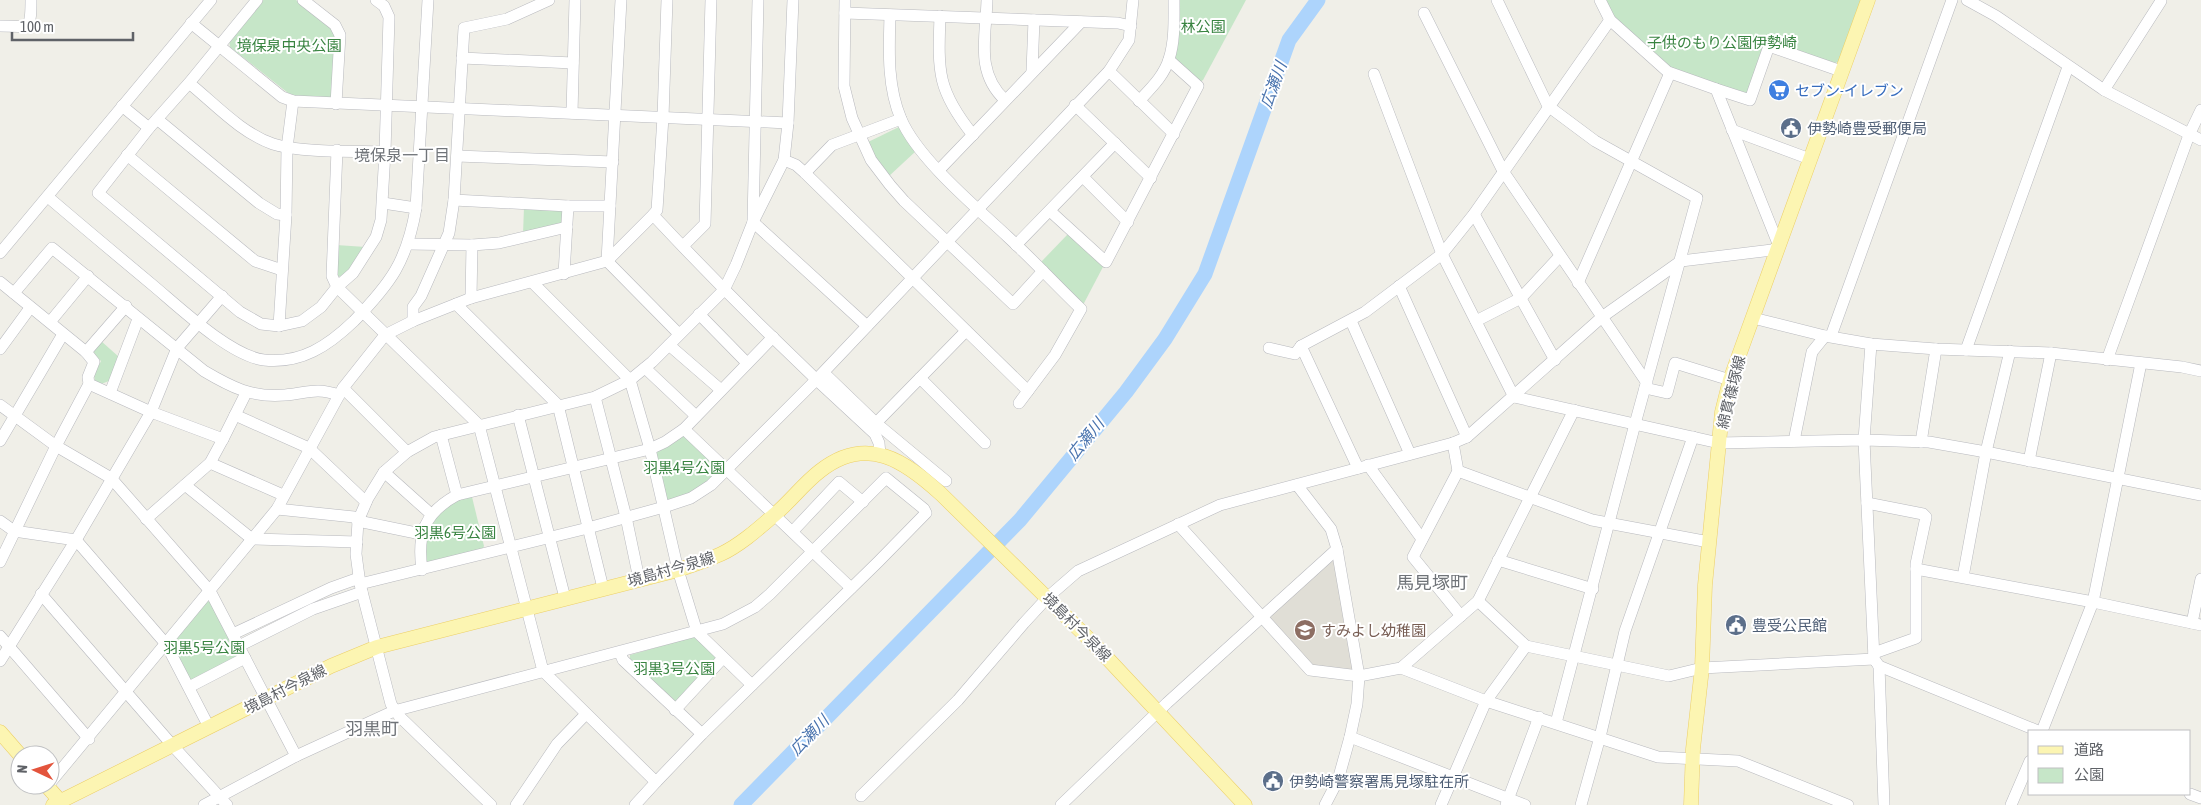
<svg xmlns="http://www.w3.org/2000/svg" width="2201" height="805" font-family="'Asap Condensed','Noto Sans JP',sans-serif">
<style>
.education{fill:#e0ded6}
.green{fill:#c6e6c8}
.lines{fill:none;stroke-linecap:round;stroke-linejoin:round}
.river{stroke:#add4fc;stroke-width:15}
.minor-casing{stroke:#b8b9be;stroke-width:12}
.major-casing{stroke:#eccf66;stroke-width:15}
.minor{stroke:#fff;stroke-width:11}
.major{stroke:#fcf5b2;stroke-width:14}
.labels{text-anchor:middle;dominant-baseline:central;stroke-width:4;stroke-linejoin:round;paint-order:stroke}
.park-label{font-size:15px;fill:#398441;stroke:#fff}
.shop-label{font-size:15px;fill:#366cbe;stroke:#fff;text-anchor:start}
.service-label{font-size:15px;fill:#4e5e75;stroke:#fff;text-anchor:start}
.street-label{font-size:15px;fill:#5f6267;stroke:#fff}
.education-label{font-size:15px;fill:#785e54;stroke:#fff;text-anchor:start}
.water-label{font-size:16px;font-style:italic;fill:#4973ae;stroke:#fff}
.neighbourhood-label{font-size:16px;fill:#707479;stroke:#fff}
.quarter-label{font-size:18px;fill:#707479;stroke:#fff}
</style>
<rect width="100%" height="100%" fill="#f0efe8"/>
<path class="education" d="M1334,554L1354,671L1312,666L1268,619Z"/>
<g class="green">
<path d="M262,0H296L333,30L335,36L333,94L329,98H301L288,93L230,47L229,39Z"/>
<path d="M1178,0H1246L1203,80L1200,82L1174,58Z"/>
<path d="M1603,0H1862L1838,62L1835,63L1767,40L1748,96L1669,69L1611,16Z"/>
<path d="M901,126L916,151L888,177L866,143Z"/>
<path d="M524,207L562,211L563,221L560,225L523,234Z"/>
<path d="M1068,234L1104,265L1083,305L1042,264V261Z"/>
<path d="M336,245L366,247L351,268L342,277L335,276Z"/>
<path d="M101,341L119,357L109,381L101,384L95,381L94,375L101,361L94,354V349Z"/>
<path d="M682,434L721,467L720,474L695,491L672,501L666,499L655,452Z"/>
<path d="M472,497L484,546L482,550L428,563L424,561C424,526 435,504 472,497Z"/>
<path d="M207,601L212,602L238,655L236,659L191,681L173,647L174,640Z"/>
<path d="M693,637H696L716,657L715,661L677,702L672,701L630,660V655Z"/>
</g>
<g class="lines">
<path class="river" d="M741,805L1020,520L1126,392L1165,339L1205,274L1289,40L1318,0"/>
<g class="minor-casing">
<g id="minor">
<path d="M303,0L335,25L340,35L336,104"/>
<path d="M376,0L384,6L389,17L385,152"/>
<path d="M621,0L607,261L679,334"/>
<path d="M758,0L753,222L867,326"/>
<path d="M845,0L844,86L852,118L871,160L890,185L904,201L1013,304L1043,271"/>
<path d="M987,0C986,37 975,72 1005,100"/>
<path d="M1497,0L1548,106L1595,141L1697,198L1635,424L1556,723"/>
<path d="M1967,0L1996,16L2104,90L2201,140"/>
<path d="M845,13L1118,23L1131,26"/>
<path d="M1424,13L1503,171L1647,383"/>
<path d="M890,15C889,50 887,86 901,119C918,159 976,207 1008,237C1033,260 1056,285 1081,309L1055,355L1019,403"/>
<path d="M940,16C938,72 937,90 973,135"/>
<path d="M191,23L282,97L293,101L788,123"/>
<path d="M0,26C29,26 31,32 31,0"/>
<path d="M462,58L573,63"/>
<path d="M1032,71L1034,20"/>
<path d="M1109,71L1174,134"/>
<path d="M1374,74L1442,254L1514,397"/>
<path d="M189,83C215,104 241,133 273,144C301,153 354,151 385,152L381,220L376,237L353,273L337,287L321,307L302,321L279,326L261,324L240,312L98,193L149,128L189,83L257,0"/>
<path d="M1716,89L1750,100L1769,46L1841,71"/>
<path d="M2104,90L2161,1"/>
<path d="M1139,101C1150,89 1164,76 1169,59C1175,41 1174,19 1174,0"/>
<path d="M1075,105L1151,178"/>
<path d="M122,106L149,128"/>
<path d="M572,113L575,0"/>
<path d="M157,119L259,203L277,214L286,215"/>
<path d="M1732,130L1810,159"/>
<path d="M127,155L255,261L282,270"/>
<path d="M457,156L613,162"/>
<path d="M784,160L796,165L805,173L1028,391"/>
<path d="M939,170L1081,22"/>
<path d="M805,173L832,145L901,119"/>
<path d="M1083,177L1128,222"/>
<path d="M48,197C83,227 119,257 155,287C181,309 231,356 264,360C301,364 328,346 354,321C391,283 407,261 416,208L428,0"/>
<path d="M454,200L568,206L564,274"/>
<path d="M383,203L416,208"/>
<path d="M568,206H610"/>
<path d="M1050,211L1106,262L1198,86L1169,60"/>
<path d="M1474,214L1555,360"/>
<path d="M653,215C724,291 798,364 875,434L879,443L880,455"/>
<path d="M408,244L472,245L471,298"/>
<path d="M472,245L499,243L567,227"/>
<path d="M1016,245L1115,143"/>
<path d="M683,246L705,224L711,0"/>
<path d="M0,253L211,0"/>
<path d="M0,282L86,352L94,362L88,377L89,384L56,446L0,562"/>
<path d="M532,282L630,380L650,449L678,570L697,632L752,685"/>
<path d="M1578,283L1670,73"/>
<path d="M1399,286L1467,437"/>
<path d="M14,293L52,248L204,371C231,387 252,398 285,395C308,393 315,387 339,395"/>
<path d="M456,304L558,405L603,588"/>
<path d="M699,314L747,363"/>
<path d="M1753,318L1825,336L1871,344L1936,349L2051,353L2182,367L2201,371"/>
<path d="M413,321V307L421,296L449,233L454,200L464,28L507,19L549,0"/>
<path d="M1351,321L1410,454"/>
<path d="M1476,321L1521,298L1560,256"/>
<path d="M50,322L88,276"/>
<path d="M279,326L286,215L287,148L293,101"/>
<path d="M1831,336L1952,0"/>
<path d="M1871,344L1864,440L1874,659L1879,666L2038,731"/>
<path d="M669,345L721,390"/>
<path d="M1301,346L1358,468"/>
<path d="M1269,348L1295,354L1301,346L1365,312L1442,254L1474,214L1610,20"/>
<path d="M0,349L30,308"/>
<path d="M1966,350L2068,67"/>
<path d="M86,352L126,306"/>
<path d="M2107,360L2189,135L2201,110"/>
<path d="M645,368L696,416"/>
<path d="M824,373L876,423L946,481"/>
<path d="M920,378L966,331"/>
<path d="M89,384L151,412L223,439L246,393"/>
<path d="M343,388L407,452"/>
<path d="M1645,388L1667,393L1675,363L1730,380"/>
<path d="M110,393L138,319"/>
<path d="M595,397L626,517L639,579"/>
<path d="M1514,397L1719,443L1864,440L1929,442L1986,452L2201,495"/>
<path d="M0,405L56,446L111,478L210,591L296,756"/>
<path d="M235,415L309,448L366,502"/>
<path d="M518,415L565,598"/>
<path d="M876,423L920,378L985,443"/>
<path d="M684,429L851,588"/>
<path d="M441,435L457,495"/>
<path d="M0,441L63,334"/>
<path d="M1794,441L1812,352L1825,336"/>
<path d="M1921,442L1936,349"/>
<path d="M1453,443L1458,471L1592,520L1709,542"/>
<path d="M2029,461L2051,353"/>
<path d="M210,463L283,495"/>
<path d="M1368,465L1422,539"/>
<path d="M1458,471L1413,557L1461,616"/>
<path d="M384,472L431,514"/>
<path d="M185,485L252,539L357,542"/>
<path d="M1297,485L1331,529L1337,549L1359,676L1357,704L1350,737L1338,780L1325,805"/>
<path d="M1867,503L1923,514L1926,517L1916,564V638L1874,653"/>
<path d="M277,509L354,517L358,521L421,534"/>
<path d="M146,519L210,463L223,439"/>
<path d="M0,521L14,531L76,540L166,644L209,727"/>
<path d="M1178,524L1310,670L1359,676L1401,668L1478,601L1574,410"/>
<path d="M793,531L839,482L863,502"/>
<path d="M1498,560L1593,589"/>
<path d="M1916,569L2093,602L2201,625"/>
<path d="M422,570C417,534 424,513 457,495L650,449L665,442L684,429L773,337"/>
<path d="M1963,577L1986,452L2010,351"/>
<path d="M360,584L588,528L664,507L691,498L711,485L816,380L1109,71L1129,40L1133,0"/>
<path d="M41,594L173,746L227,805"/>
<path d="M1478,601L1526,646"/>
<path d="M2192,623L2201,579"/>
<path d="M233,634L331,588L359,578"/>
<path d="M0,636L89,739"/>
<path d="M239,646L313,609L362,592"/>
<path d="M620,653L623,660L702,734"/>
<path d="M0,661L76,540L151,412L177,348L222,296"/>
<path d="M1879,666L1884,805"/>
<path d="M1401,668L1486,701L1658,757L1738,761L1848,805"/>
<path d="M189,687L245,658"/>
<path d="M675,710L723,658"/>
<path d="M2042,731L2093,602L2141,363"/>
<path d="M1350,737L1525,805"/>
<path d="M50,783L277,509L343,388L385,335L413,321L471,298L607,261L653,215L657,210L663,117L667,0"/>
<path d="M2190,794L2201,798"/>
<path d="M861,796L958,700L1024,623L1048,597L1078,571L1220,505L1453,443L1467,437L1602,317L1681,261L1772,250L1779,246L1716,89L1668,72L1610,20L1600,0"/>
<path d="M204,805L296,756L394,711L723,624L755,607L770,594L886,478L924,509L926,513L878,562L702,734L656,782L543,671L479,425L337,287L332,276L337,150"/>
<path d="M491,805L399,716L391,704L360,584L356,554L358,521L368,498L384,472L407,452L434,437L595,397L630,380L652,362L724,290L736,265L753,222L784,160L788,123L793,0"/>
<path d="M516,805L557,744L586,714"/>
<path d="M635,805L656,782"/>
<path d="M1061,805L1167,703L1337,549"/>
<path d="M1441,805L1486,701L1526,646L1669,676L1702,668L1874,659"/>
<path d="M1506,805L1539,717"/>
<path d="M1581,805L1600,737L1625,631L1693,437"/>
<path d="M2011,805L2030,761"/>
</g>
</g>
<g class="major-casing">
<g id="major">
<path d="M0,732L20,755"/>
<path d="M46,785L60,801"/>
<path d="M53,805L331,666L377,647L678,570C693,565 708,560 721,554C740,545 758,529 773,516C790,502 803,484 820,471C867,434 905,461 941,494L1094,644L1245,805"/>
<path d="M1691,805L1693,749L1702,668L1705,585L1722,412L1730,380L1868,0"/>
</g>
</g>
<use href="#minor" class="minor"/>
<use href="#major" class="major"/>
</g>
<defs>
<g id="supermarket-disc" transform="scale(1.125)"><circle r="9.5" fill="#3f7fe0" stroke="#fff"/><path d="M-6-5.5h2.5l.6 2H6L4.5 2H-2.5L-4.4-4H-6ZM-1.5 3.2a1.3 1.3 0 1 0 .1 0ZM3 3.2a1.3 1.3 0 1 0 .1 0Z" fill="#fff"/></g>
<g id="civic-disc" transform="scale(1.125)"><circle r="9.5" fill="#5c6f8a" stroke="#fff"/><path d="M-.6-6.5H3V-4.5H.6V-3L4-1V1h2V6H-6V1h2V-1L-.6-3ZM-1.2 2.5V6h2.4V2.5Z" fill="#fff"/></g>
<g id="school-disc" transform="scale(1.125)"><circle r="9.5" fill="#8d6e63" stroke="#fff"/><path d="M0-5L7-2L0 1L-7-2ZM-4 1L0 2.5L4 1V4Q0 6-4 4Z" fill="#fff"/></g>
</defs>
<g fill-rule="evenodd">
<use href="#supermarket-disc" x="1779" y="90"/>
<use href="#civic-disc" x="1791" y="128"/>
<use href="#civic-disc" x="1736" y="625"/>
<use href="#school-disc" x="1305" y="630"/>
<use href="#civic-disc" x="1273" y="781"/>
</g>
<g class="labels">
<g class="park-label">
<text x="1203" y="26">林公園</text>
<text x="1722" y="42">子供のもり公園伊勢崎</text>
<text x="289" y="45">境保泉中央公園</text>
<text x="684" y="467">羽黒4号公園</text>
<text x="455" y="532">羽黒6号公園</text>
<text x="204" y="647">羽黒5号公園</text>
<text x="674" y="668">羽黒3号公園</text>
</g>
<g class="shop-label">
<text x="1795" y="90">セブン-イレブン</text>
</g>
<g class="service-label">
<text x="1807" y="128">伊勢崎豊受郵便局</text>
<text x="1752" y="625">豊受公民館</text>
<text x="1289" y="781">伊勢崎警察署馬見塚駐在所</text>
</g>
<g class="street-label">
<text transform="translate(1731 392) rotate(-76)">綿貫篠塚線</text>
<text transform="translate(671 569) rotate(-16)">境島村今泉線</text>
<text transform="translate(1077 627) rotate(45)">境島村今泉線</text>
<text transform="translate(285 689) rotate(-27)">境島村今泉線</text>
</g>
<g class="education-label">
<text x="1321" y="630">すみよし幼稚園</text>
</g>
<g class="water-label">
<text transform="translate(1273 85) rotate(-70)">広瀬川</text>
<text transform="translate(1085 439) rotate(-51)">広瀬川</text>
<text transform="translate(809 735) rotate(-46)">広瀬川</text>
</g>
<g class="neighbourhood-label">
<text x="402" y="155">境保泉一丁目</text>
</g>
<g class="quarter-label">
<text x="1432" y="582">馬見塚町</text>
<text x="372" y="728">羽黒町</text>
</g>
</g>
<rect x="2028" y="730" width="162" height="65" fill="#ffffff" stroke="#bfc0c2"/>
<rect x="2038" y="746" width="25" height="8" fill="#fcf5b2" stroke="#bfc0c2"/>
<text x="2074" y="755" font-size="15" fill="#5f6267">道路</text>
<rect x="2038" y="768" width="25" height="15" fill="#c6e6c8" stroke="#bfc0c2"/>
<text x="2074" y="780" font-size="15" fill="#5f6267">公園</text>
<g transform="translate(35 770) rotate(274)"><circle r="24" fill="#ffffff" stroke="#bfc0c2"/>
<path d="M0-4L9 19L0 12L-9 19Z" fill="#e3543c"/>
<text y="-8" font-size="14" font-weight="bold" text-anchor="middle" fill="#5f6267">N</text>
</g>
<path d="M12 32v8h121v-8" fill="none" stroke="#5f6267" stroke-width="2.5"/>
<text x="20" y="32" font-size="15" fill="#5f6267" stroke="#ffffff" stroke-width="4" paint-order="stroke">100 m</text>
</svg>
